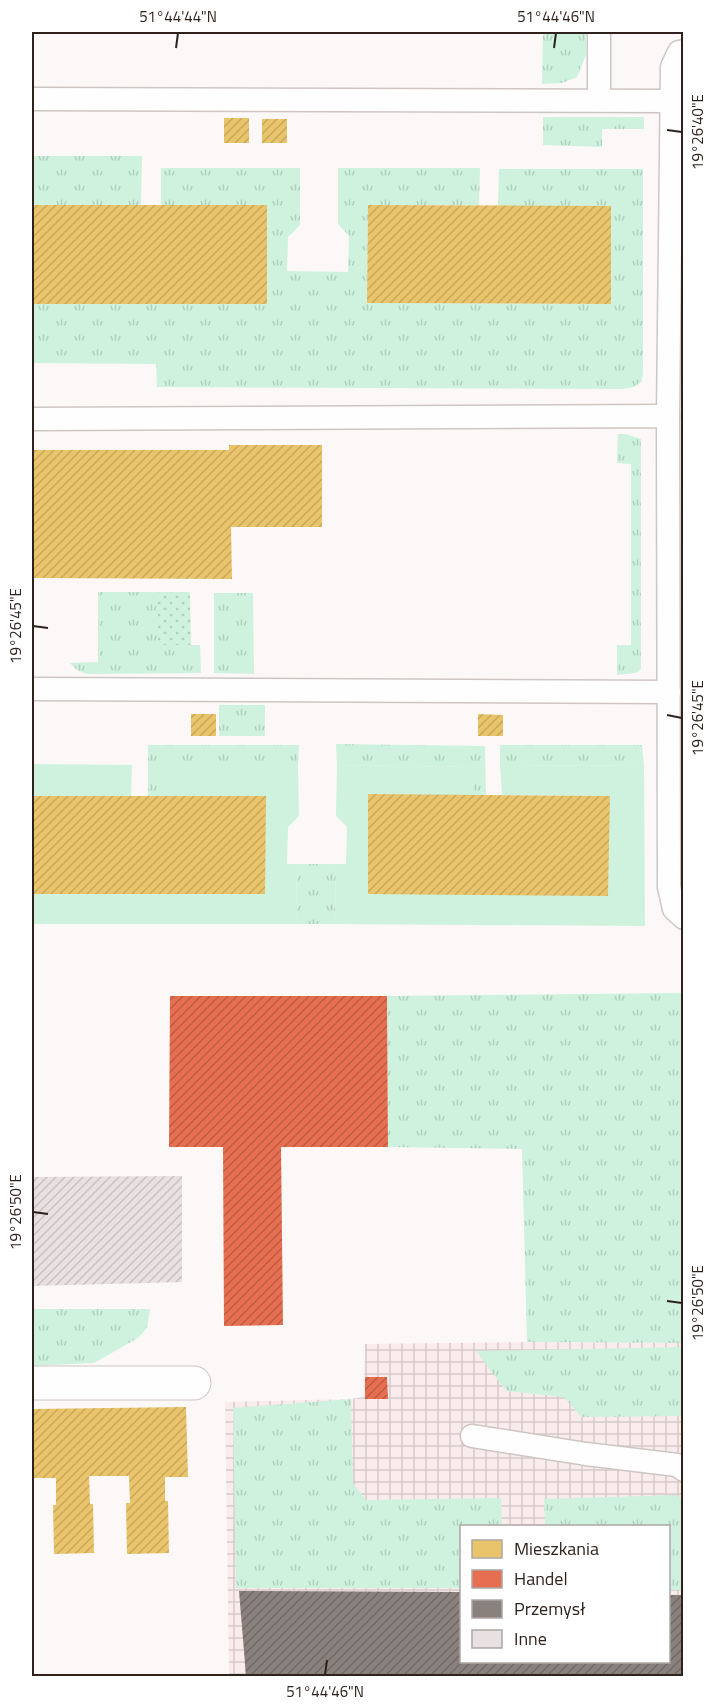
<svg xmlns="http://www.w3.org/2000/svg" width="715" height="1708" font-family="'Titillium Web',sans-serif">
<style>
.industrial{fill:url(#industrial-grid);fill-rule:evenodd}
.grass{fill:url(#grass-tufts)}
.park{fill:url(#park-dots)}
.garden{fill:#cef2dd}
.homes{fill:url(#homes-hatch)}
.shops{fill:url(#shops-hatch)}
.industry{fill:url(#industry-hatch)}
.building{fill:url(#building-hatch)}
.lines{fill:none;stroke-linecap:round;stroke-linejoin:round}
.lane-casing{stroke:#cec6c3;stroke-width:25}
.street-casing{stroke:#cec6c3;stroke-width:35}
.lane{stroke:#fffefe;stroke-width:22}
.street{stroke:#fffefe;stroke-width:33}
.ticks{fill:none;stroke:#2f221c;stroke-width:2}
.neatline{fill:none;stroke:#2f221c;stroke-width:2}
.ticks-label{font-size:15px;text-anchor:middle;fill:#2f221c}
</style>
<defs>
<pattern id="industrial-grid" width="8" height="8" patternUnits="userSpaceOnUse" patternTransform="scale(1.5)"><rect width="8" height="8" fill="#faeced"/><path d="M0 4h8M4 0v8" fill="none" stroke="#d7cacb"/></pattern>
<pattern id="grass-tufts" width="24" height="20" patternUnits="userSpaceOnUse" patternTransform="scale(1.5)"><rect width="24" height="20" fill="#cef2dd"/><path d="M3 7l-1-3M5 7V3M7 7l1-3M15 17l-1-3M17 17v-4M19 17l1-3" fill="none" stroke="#b1cfbd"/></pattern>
<pattern id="park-dots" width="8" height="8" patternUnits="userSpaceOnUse" patternTransform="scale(1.5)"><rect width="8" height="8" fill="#cef2dd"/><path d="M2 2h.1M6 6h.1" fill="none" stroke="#b1cfbd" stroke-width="1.8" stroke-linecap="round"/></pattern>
<pattern id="homes-hatch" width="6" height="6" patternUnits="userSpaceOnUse" patternTransform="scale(1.5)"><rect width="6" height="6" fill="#e9c46a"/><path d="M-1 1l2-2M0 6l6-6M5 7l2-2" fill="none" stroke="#c8a85b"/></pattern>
<pattern id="shops-hatch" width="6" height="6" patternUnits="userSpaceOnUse" patternTransform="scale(1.5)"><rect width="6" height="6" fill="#e76f51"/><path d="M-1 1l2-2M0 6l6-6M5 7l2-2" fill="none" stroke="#bc5b42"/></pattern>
<pattern id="industry-hatch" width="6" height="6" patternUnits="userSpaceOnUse" patternTransform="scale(1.5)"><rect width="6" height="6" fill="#8a817c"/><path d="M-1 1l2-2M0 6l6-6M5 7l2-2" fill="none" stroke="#716965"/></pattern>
<pattern id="building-hatch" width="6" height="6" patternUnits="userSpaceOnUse" patternTransform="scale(1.5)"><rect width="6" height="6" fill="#e9e0e2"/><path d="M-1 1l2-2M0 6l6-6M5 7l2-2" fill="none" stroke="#c8c0c1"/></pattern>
</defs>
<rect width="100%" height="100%" fill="#fcf8f7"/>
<path class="industrial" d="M527,1342L683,1343V1676H229L225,1402L351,1399L364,1397L365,1344ZM462,1526H668V1662H462Z"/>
<g class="grass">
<path d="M543,32H586V55L577,77L562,83L542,84Z"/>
<path d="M543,117H644V129H602V147L543,145Z"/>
<path d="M32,156H142L141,205H32Z"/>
<path d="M161,168H300V225L288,237L287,271L348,272L349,236L338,224V168H480L479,205H368L367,303L610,304L611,206H498L499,169H643V374L641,382L634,387L622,389L157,387L156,364L32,363V304H267V205H161Z"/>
<path d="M618,434H626L641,439V669L636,673L617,675V645H631V464L617,463Z"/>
<path d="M98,592H158V645H200L201,673L88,674C79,672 75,669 70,663L98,662Z"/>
<path d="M214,593H253L254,674L214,673Z"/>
<rect x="219" y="705" width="46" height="31"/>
<path d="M336,744L485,746L486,795H474V767L337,765Z"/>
<path d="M148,745H299L298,766H159L158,796H148Z"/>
<path d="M500,745H642L644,766L500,765Z"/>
<path d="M297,864H336L335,924H296Z"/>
<path d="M683,993V1343L527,1342L522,1149L388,1147L387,996Z"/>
<path d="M32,1309H150L147,1328L138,1338L94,1363L32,1366Z"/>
<path d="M683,1347V1416L581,1417L564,1397L506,1391L476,1351Z"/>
<path d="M351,1399L353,1483L366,1500L501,1498L502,1526H462L461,1588H236L233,1408Z"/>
<path d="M675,1495L683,1499V1590H669L668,1526H545L544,1499Z"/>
</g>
<path class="park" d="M158,592H190L191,645H158Z"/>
<g class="garden">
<path d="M32,764L132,765L131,796H32Z"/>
<path d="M337,765L474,767V795L608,896L609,796L502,795L500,765L644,766L645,926L335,924L336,864H346L347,827L336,816Z"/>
<path d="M158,766H298L299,816L288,827L287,864H297L296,924H32V894H265V797L158,796Z"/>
</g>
<g class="homes">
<rect x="224" y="118" width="25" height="25"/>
<rect x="262" y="119" width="25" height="24"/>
<rect x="32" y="205" width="235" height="99"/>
<path d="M368,205L611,206V304L367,303Z"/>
<path d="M229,445H322V527H231L232,579L32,578V450H229Z"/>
<rect x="191" y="714" width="25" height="22"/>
<path d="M478,714L503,715V736H478Z"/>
<path d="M368,794L610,796L608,896L368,894Z"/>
<path d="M32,796H266L265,894H32Z"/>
<path d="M186,1407L188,1477H165V1501H168L169,1553L127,1554L126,1503H130L129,1476H89L90,1504H93L94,1553L54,1554L53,1505H56V1478H32V1409Z"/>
</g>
<g class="shops">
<path d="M170,996H387L388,1147H281L283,1325L224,1326L223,1147H169Z"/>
<path d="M365,1377H387L388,1399H365Z"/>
</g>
<path class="industry" d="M239,1591L462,1592V1662H668V1595H684V1676H246Z"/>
<path class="building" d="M182,1176V1282L32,1286V1177Z"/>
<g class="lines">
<g class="lane-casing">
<g id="lane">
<path d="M599,32V100"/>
<path d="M32,99L671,101"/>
<path d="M668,416L672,67L679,52L684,51"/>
<path d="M32,419L668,416L669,887L674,909L684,918"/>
<path d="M32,689L669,692"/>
<path d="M472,1436L586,1454L677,1465L684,1470"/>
</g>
</g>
<g class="street-casing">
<path id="street" d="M32,1383H194"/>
</g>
<use href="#lane" class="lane"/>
<use href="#street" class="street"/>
</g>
<path class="ticks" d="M176,48L178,33M554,48L556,33M667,130L682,132M33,626L48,628M667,715L682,718M33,1212L48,1214M667,1301L682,1303M325,1675L327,1660"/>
<rect width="715" height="1708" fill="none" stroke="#ffffff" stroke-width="66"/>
<rect x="460" y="1525" width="210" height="138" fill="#ffffff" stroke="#aca7a4" stroke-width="1.5"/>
<rect x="472" y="1540" width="30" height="18" fill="#e9c46a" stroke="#aca7a4" stroke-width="1.5"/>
<text x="514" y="1555" font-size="18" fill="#2f221c">Mieszkania</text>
<rect x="472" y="1570" width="30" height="18" fill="#e76f51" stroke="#aca7a4" stroke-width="1.5"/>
<text x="514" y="1585" font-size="18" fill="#2f221c">Handel</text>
<rect x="472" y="1600" width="30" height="18" fill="#8a817c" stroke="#aca7a4" stroke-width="1.5"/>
<text x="514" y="1615" font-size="18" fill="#2f221c">Przemysł</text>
<rect x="472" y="1630" width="30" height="18" fill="#e9e0e2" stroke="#aca7a4" stroke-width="1.5"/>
<text x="514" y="1645" font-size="18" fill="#2f221c">Inne</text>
<rect x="33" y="33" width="649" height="1642" class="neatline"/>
<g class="ticks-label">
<text x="178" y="22">51°44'44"N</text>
<text x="556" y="22">51°44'46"N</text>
<text transform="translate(698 132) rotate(-90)" y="5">19°26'40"E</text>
<text transform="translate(16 626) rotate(-90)" y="5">19°26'45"E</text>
<text transform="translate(698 718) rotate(-90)" y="5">19°26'45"E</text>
<text transform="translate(16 1212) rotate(-90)" y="5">19°26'50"E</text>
<text transform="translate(698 1303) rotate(-90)" y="5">19°26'50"E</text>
<text x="325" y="1697">51°44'46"N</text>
</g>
</svg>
